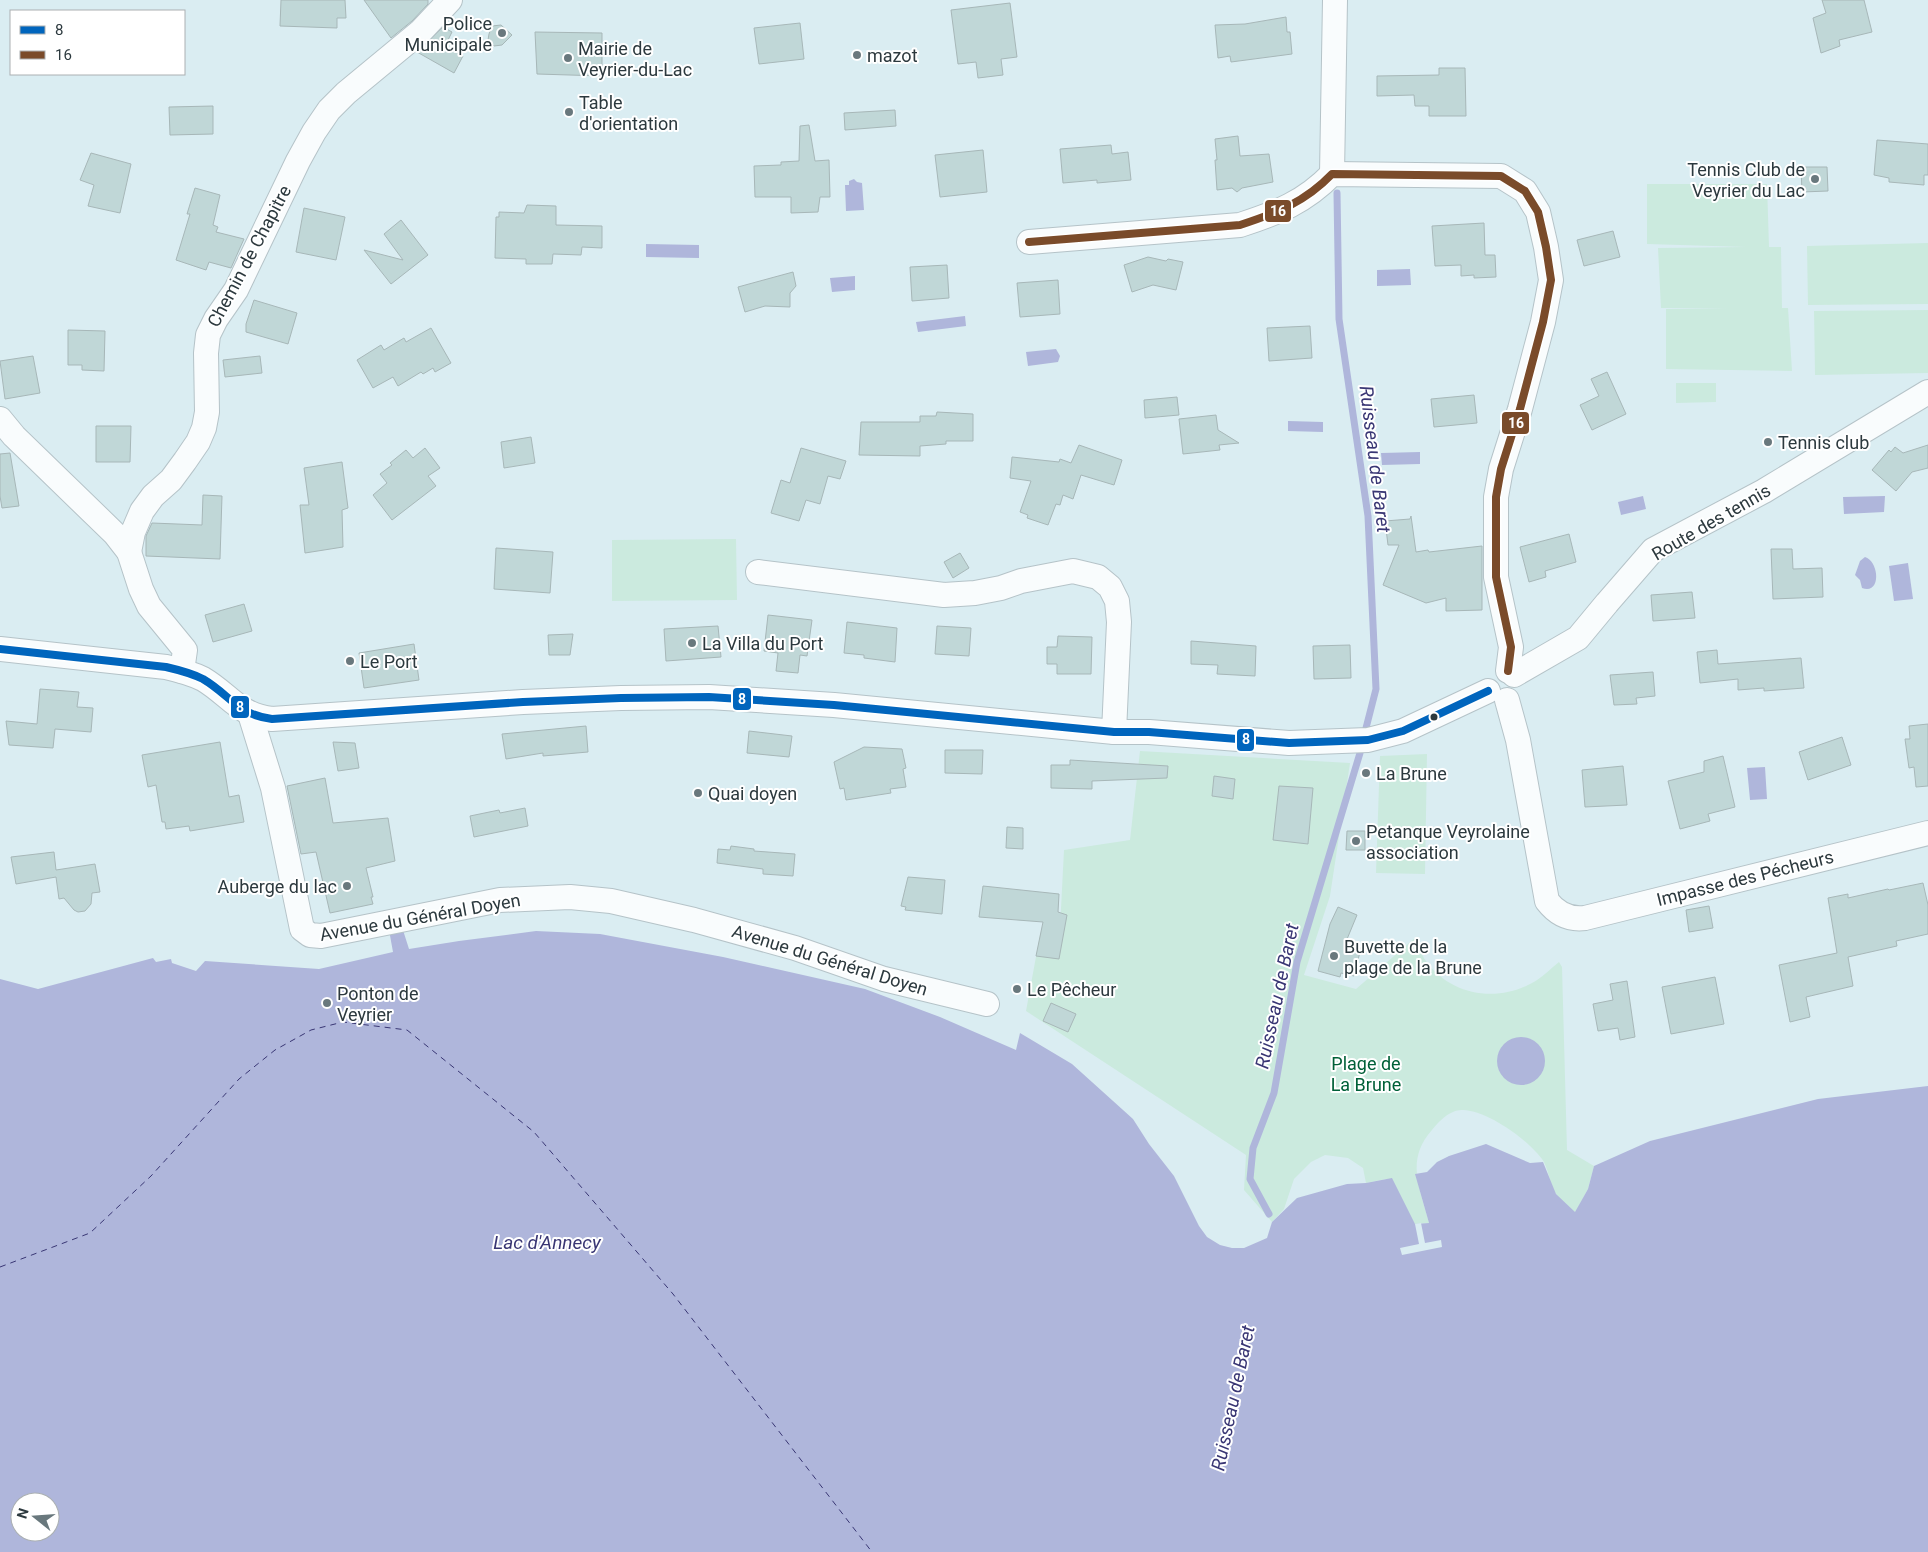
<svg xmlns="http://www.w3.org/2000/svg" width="1928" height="1552" font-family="Roboto,sans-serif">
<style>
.green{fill:#cbeade}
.water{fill:#afb6db;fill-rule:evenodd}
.pier{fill:#daedf2}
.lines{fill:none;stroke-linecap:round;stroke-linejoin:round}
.stream{stroke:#afb6db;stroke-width:7}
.ferry{stroke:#393674;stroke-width:1;stroke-dasharray:6 5;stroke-linecap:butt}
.building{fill:#c0d7d7;stroke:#a7b7b8}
.street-casing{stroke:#b5c3c8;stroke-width:26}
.street{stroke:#f9fcfd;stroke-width:24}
.bus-1-casing{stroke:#fff;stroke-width:11}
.bus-2-casing{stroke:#fff;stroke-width:11}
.bus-1{stroke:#0065bd;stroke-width:8}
.bus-2{stroke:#7a4b2a;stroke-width:8}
.poi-dot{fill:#69787d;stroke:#fff;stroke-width:2}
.bus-dot{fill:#2c393e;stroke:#fff;stroke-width:2}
.labels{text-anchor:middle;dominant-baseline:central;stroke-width:4;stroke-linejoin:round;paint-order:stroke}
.poi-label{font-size:18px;fill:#2c393e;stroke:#fff;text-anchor:start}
.street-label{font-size:18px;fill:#2c393e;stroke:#fff}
.park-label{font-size:18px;fill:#006038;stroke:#fff}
.water-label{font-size:19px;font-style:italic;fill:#393674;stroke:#fff}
.line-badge{stroke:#fff;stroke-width:2}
.badge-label{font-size:14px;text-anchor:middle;font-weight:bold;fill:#fff}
</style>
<rect width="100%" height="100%" fill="#daedf2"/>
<g class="green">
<path d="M1647,184H1767L1769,247H1781L1782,308H1788L1792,371L1666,369V309L1728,308H1661L1658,248L1746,247L1647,244Z"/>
<path d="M1928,243V304L1808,305L1807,246Z"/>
<path d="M1928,310V373L1815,375L1814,311Z"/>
<path d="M1676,383H1716V402L1676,403Z"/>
<path d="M736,539L737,600L612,601V540Z"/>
<path d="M1140,751L1350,763L1330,896L1304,975L1356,989L1416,937C1419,945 1421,955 1426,961C1450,995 1496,1003 1532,983C1542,978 1550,969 1559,962L1562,967L1567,1150L1594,1166L1588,1189L1575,1213C1570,1207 1561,1201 1556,1194C1550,1185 1549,1172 1544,1162C1530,1141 1489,1111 1463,1110C1451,1109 1439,1121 1432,1130C1405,1160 1420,1189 1429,1223L1415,1224L1386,1179L1366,1183L1363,1168L1348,1158L1325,1155L1311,1162L1294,1179L1284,1209L1272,1222L1244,1190L1246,1155L1026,1011L1040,935L1060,928L1064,850L1130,840Z"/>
<path d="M1427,754L1425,874L1376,873L1380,756Z"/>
</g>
<g class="water">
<path d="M854,179L857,182L862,183L864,210L846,211L845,185H849V181Z"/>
<path d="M646,244L699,245V258L646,257Z"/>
<path d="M1410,269L1411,285L1377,286V270Z"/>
<path d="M855,276V290L832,292L830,278Z"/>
<path d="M965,316L966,326L918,332L916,322Z"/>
<path d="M1056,349L1060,356L1058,362L1028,366L1026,352Z"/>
<path d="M1288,421L1323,422V432L1288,431Z"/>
<path d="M1420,452V464L1382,465L1381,453Z"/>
<path d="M1643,496L1646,509L1621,515L1618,502Z"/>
<path d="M1885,496L1884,512L1844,514L1843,497Z"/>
<path d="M1865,557C1879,561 1882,595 1862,588L1860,580L1855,575L1860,561Z"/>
<path d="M1908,563L1913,599L1894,601L1889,566Z"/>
<path d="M1765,767L1767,799L1750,800L1747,768Z"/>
<path d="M402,927L409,949L459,941L536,931L600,934L723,957L865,989L940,1017L1016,1050L1020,1033L1072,1064L1133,1119L1149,1144L1174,1176L1199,1226L1207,1237L1220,1245L1232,1248H1244L1267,1238L1272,1222L1297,1198L1347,1184L1366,1183L1392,1178L1415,1224L1429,1223L1415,1174L1427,1172L1437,1162L1449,1156L1486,1144L1530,1163L1543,1162L1556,1194L1575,1212L1588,1189L1594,1166L1650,1141L1818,1099L1928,1086V1552H0V979L38,989L153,958L156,962L171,959L172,963L196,971L205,961L319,969L393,952L389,930ZM20,1502H50V1532H20Z"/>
<circle cx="1521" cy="1061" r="24"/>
</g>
<path class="pier" d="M1421,1223L1425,1243L1441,1240L1442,1247L1402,1255L1400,1248L1419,1244L1415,1224Z"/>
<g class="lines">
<g class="stream">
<path d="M1337,193L1339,319L1368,516L1376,689L1366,728"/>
<path d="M1269,1214L1250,1179L1253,1148L1274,1093L1297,962L1360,753"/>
</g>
<path class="ferry" d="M0,1267L90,1233L151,1176L239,1079L275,1050L311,1030L343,1022L407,1030L534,1132L673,1294L872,1552"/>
</g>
<g class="building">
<path d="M281,0H345L346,18H337V28L280,26Z"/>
<path d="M364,0H428V4L412,21L391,38Z"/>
<path d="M1822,0H1864L1872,32L1839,40L1840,46L1821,53L1813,18L1826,13Z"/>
<path d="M1010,3L1017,57L1001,59L1003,75L978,78L976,62L958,64L951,10Z"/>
<path d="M1286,17L1287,32H1290L1292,54L1231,62L1230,56L1218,58L1215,25L1245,24Z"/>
<path d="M800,23L804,59L759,64L754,28Z"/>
<path d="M501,25L512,35L502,45L494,46L488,40L489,34L492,26Z"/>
<path d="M443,27L452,32L445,46L463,56L454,73L417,52Z"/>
<path d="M535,32L602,33V76L537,74Z"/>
<path d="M1439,68H1465L1466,116H1429V106H1415L1414,95L1377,96V76L1439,75Z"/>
<path d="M213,106V134L170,135L169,107Z"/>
<path d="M895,110L896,126L845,130L844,113Z"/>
<path d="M809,125L815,161L829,160L830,197H820L818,212L791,213V197H755L754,166L781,165V162L799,161L800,126Z"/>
<path d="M1238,136L1240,156L1269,154L1273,182L1242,188L1237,192L1232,188L1217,190L1215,160H1217L1215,139Z"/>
<path d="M1877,140L1928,144V175H1924V185L1889,182V178L1874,175Z"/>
<path d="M1111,145L1112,154L1128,152L1131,180L1097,183V180L1063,183L1060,149Z"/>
<path d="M983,150L987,192L940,197L935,155Z"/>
<path d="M91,153L131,164L120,213L88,206L94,185L80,180Z"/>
<path d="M1801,167H1827L1828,191L1802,192Z"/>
<path d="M195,188L220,195L213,225L218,227L216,232L244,239L231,268L209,262L206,270L176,260L190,214H187Z"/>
<path d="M527,205L556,206V225L602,226V248L582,247L581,255L553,254L552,264H526V259L495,258L496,217H499V212L524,213Z"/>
<path d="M304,208L345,217L336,260L296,252Z"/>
<path d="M401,220L428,255L391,284L364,250L403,260L384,234Z"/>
<path d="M1484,223L1485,255H1495L1496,277L1474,278V275L1461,276V265L1435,266L1432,226Z"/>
<path d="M1613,231L1620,257L1584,266L1577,240Z"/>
<path d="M1148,257L1166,261L1168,259L1183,262L1176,290L1153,285L1132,292L1124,265Z"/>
<path d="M947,265L949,298L912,301L910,267Z"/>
<path d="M793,272L796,286L790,293V307L765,306L745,312L738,287Z"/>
<path d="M1058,280L1060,314L1020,317L1017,283Z"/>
<path d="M254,300L297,313L288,344L246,332V324Z"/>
<path d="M1310,326L1312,358L1269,361L1267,328Z"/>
<path d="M431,328L451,363L435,372L433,368L423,374L421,372L398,386L393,377L373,388L357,360L381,345L384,350L404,338L406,342Z"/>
<path d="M68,330L105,331L104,371L82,370V365H68Z"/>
<path d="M33,356L40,393L5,399L0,361Z"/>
<path d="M260,356L262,373L225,377L223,360Z"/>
<path d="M1607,372L1626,414L1592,430L1580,405L1599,396L1591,379Z"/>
<path d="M1474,395L1477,423L1434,427L1431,399Z"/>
<path d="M1177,397L1179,415L1145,418L1144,400Z"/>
<path d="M937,412L973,414V441H946V444L920,446V456L859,455L861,422H920V416H936Z"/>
<path d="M1216,415L1218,430L1239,443L1219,445L1220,450L1183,454L1179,419Z"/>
<path d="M96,426H131L130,462H96Z"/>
<path d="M531,437L535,463L504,468L501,442Z"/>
<path d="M1079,445L1122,460L1114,485L1081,475L1073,499L1063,495L1060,505L1056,504L1048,525L1027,518L1028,515L1020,512L1031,481L1010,478L1012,457L1059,462L1060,459L1071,463Z"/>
<path d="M1928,445V468L1912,472L1896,491L1872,470L1889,450L1891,452L1895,447L1903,453Z"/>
<path d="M425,448L440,468L428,476L436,486L392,520L373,495L387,483L380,474L392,465L390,463L406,450L413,458Z"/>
<path d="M801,448L846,461L840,479L828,476L820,504L806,500L799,521L771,513L781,480L790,483Z"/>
<path d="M10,453L19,506L2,508L0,496V454Z"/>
<path d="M342,462L348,508L342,510L343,547L305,553L300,505H309L304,468Z"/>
<path d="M203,495L222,496L220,559L146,556V536L152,523L202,525Z"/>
<path d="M1411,516L1416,552L1428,550L1429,552L1482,546V610L1446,611V598L1426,603L1383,585L1399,545H1388L1385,521L1410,519Z"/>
<path d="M1569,534L1576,562L1545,571L1546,577L1529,582L1520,547Z"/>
<path d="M496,548L553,552L550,593L494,589Z"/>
<path d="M1771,549H1792L1793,569L1822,568L1823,597L1773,599Z"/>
<path d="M960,553L969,568L953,578L944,562Z"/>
<path d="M1692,592L1695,618L1653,621L1651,595Z"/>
<path d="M244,604L252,631L213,642L205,615Z"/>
<path d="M768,615L812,620L807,656L800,655L798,673L776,671L778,653L764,651Z"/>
<path d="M847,622L897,628L895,662L864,658V655L844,653Z"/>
<path d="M718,626L721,657L666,661L664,629Z"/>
<path d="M937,626L971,628L969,656L935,654Z"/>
<path d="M573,634L570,655H549L548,635Z"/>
<path d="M1058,636L1092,637L1091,674H1057V664H1047V647H1057Z"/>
<path d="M1191,641L1256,646L1255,676L1217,674L1218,665L1191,664Z"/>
<path d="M414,644L419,680L364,688L359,653Z"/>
<path d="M1350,645L1351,678L1314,679L1313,646Z"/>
<path d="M1717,650L1718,664L1801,658L1804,688L1764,691V688L1738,690V679L1700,683L1697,652Z"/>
<path d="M1653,672L1655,696L1636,698L1637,704L1614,705L1610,675Z"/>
<path d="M40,689L79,692L77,707L93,708L91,732L55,729L53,748L9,745L6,721L37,724Z"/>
<path d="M1928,724V786L1916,787L1914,767L1909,768L1905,739H1910L1909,726Z"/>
<path d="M586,726L588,752L543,756V753L506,759L502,734Z"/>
<path d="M749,731L792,736L789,757L747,753Z"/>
<path d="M1842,737L1851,765L1808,780L1799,752Z"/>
<path d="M220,742L229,797L239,795L244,822L190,831L189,826L166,829L165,822H162L156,785L148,787L142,755Z"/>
<path d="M333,742L355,743L359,768L338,771Z"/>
<path d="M864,747L902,749L906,768L903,769L906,787L890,789L891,793L846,800L844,788L840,789L834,762Z"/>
<path d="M945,750H983L982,774L945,773Z"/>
<path d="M1723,756L1735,807L1708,814L1710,821L1680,829L1668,781L1704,772V761Z"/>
<path d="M1070,760L1168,766L1167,778L1092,781V789L1051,788V765H1070Z"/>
<path d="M1623,766L1627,805L1585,807L1582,770Z"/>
<path d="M1214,776L1235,779L1233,799L1212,796Z"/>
<path d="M325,778L333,823L388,818L395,861L366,868L373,897H371L373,904L330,913L316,852L301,854L287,786Z"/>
<path d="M1279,786L1313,788L1308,844L1273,840Z"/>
<path d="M525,808L528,826L474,837L470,816L499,810L500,813Z"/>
<path d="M1007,827L1023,828V849L1006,848Z"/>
<path d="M1347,831H1365V850H1346Z"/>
<path d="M731,846L754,849V851L795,854L793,876L763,874V869L717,863L718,849L730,850Z"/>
<path d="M54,852L56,870L95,864L100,892L92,893L91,904L85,911L78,912L74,910L64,898L59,899L56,877L16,884L11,857Z"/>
<path d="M908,877L945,880L942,914L905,910L906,907L901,906Z"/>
<path d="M1923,883L1928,905V934L1896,941L1897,946L1848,957L1853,986L1806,997L1810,1017L1790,1022L1779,965L1837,953L1828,898L1848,894V898L1888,889L1889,890Z"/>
<path d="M983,886L1059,894L1058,912L1067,915L1059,959L1036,956L1043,922L979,917Z"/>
<path d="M1709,906L1713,928L1689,932L1686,910Z"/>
<path d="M1338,907L1357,915L1345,944L1361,948L1354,976L1341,973L1340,977L1318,971L1330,924Z"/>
<path d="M1715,977L1724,1024L1671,1034L1662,987Z"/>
<path d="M1627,981L1635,1037L1620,1040L1618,1028L1598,1031L1593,1004L1613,1000L1610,984Z"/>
<path d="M1051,1003L1076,1014L1068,1032L1043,1021Z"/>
</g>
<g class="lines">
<g class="street-casing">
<g id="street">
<path d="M1332,174L1335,0"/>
<path d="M1029,242L1240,225C1277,213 1305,202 1332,174L1501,176L1525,191L1538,212L1546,247L1551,280L1543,322L1520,409L1501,469L1496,497V577L1511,647L1508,671"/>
<path d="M0,419L14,436L115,534L129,552L141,589L149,606L185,650L182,671"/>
<path d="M129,552L133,532L142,511L153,496L171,480L185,461L198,442L204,428L207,412L206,353L208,335L216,319L236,290L298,161L314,132L329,110L346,93L421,31L450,0"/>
<path d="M758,572L944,595L975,593L1001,588L1021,581L1073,571L1098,577L1110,587L1117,601L1119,622L1114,732"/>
<path d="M0,649L166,667C179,670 191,673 203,679C230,695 238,715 272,719L523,702L621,698L709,697L834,705L1114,732H1149L1289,743L1368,740L1403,731L1488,691"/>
<path d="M1514,675L1578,638L1607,603L1653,550L1764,491L1928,392"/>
<path d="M1507,700L1518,740L1547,901C1557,914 1569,920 1585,918L1928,833"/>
<path d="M250,714L273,788L302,929L310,935L321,936L500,900L570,897L611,901L694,920L795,948L884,979L987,1004"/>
</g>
</g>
<use href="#street" class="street"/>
<g class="bus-1-casing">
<path id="bus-1" d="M0,649L166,667C179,670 191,673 203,679C230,695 238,715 272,719L523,702L621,698L709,697L834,705L1114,732H1149L1289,743L1368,740L1403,731L1488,691"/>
</g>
<g class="bus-2-casing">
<path id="bus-2" d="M1029,242L1240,225C1277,213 1305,202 1332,174L1501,176L1525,191L1538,212L1546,247L1551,280L1543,322L1520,409L1501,469L1496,497V577L1511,647L1508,671"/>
</g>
<use href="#bus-1" class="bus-1"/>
<use href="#bus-2" class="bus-2"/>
</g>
<g class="poi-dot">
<circle cx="502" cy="33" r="5"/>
<circle cx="857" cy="55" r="5"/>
<circle cx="568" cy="58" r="5"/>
<circle cx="569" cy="112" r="5"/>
<circle cx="1815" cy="179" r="5"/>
<circle cx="1768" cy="442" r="5"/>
<circle cx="692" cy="643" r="5"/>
<circle cx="350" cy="661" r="5"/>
<circle cx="1366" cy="773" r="5"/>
<circle cx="698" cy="793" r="5"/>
<circle cx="1356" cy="841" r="5"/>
<circle cx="347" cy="886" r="5"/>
<circle cx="1334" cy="956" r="5"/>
<circle cx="1017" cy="989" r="5"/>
<circle cx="327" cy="1003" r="5"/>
</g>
<circle class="bus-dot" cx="1434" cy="717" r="4.5"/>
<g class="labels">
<g class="poi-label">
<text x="492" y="23" text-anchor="end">Police<tspan x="492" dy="21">Municipale</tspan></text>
<text x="578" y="48">Mairie de<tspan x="578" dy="21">Veyrier-du-Lac</tspan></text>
<text x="867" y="55">mazot</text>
<text x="579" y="102">Table<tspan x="579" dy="21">d'orientation</tspan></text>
<text x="1805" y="169" text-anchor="end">Tennis Club de<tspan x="1805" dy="21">Veyrier du Lac</tspan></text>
<text x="1778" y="442">Tennis club</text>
<text x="702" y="643">La Villa du Port</text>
<text x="360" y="661">Le Port</text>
<text x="1376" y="773">La Brune</text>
<text x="708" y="793">Quai doyen</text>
<text x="1366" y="831">Petanque Veyrolaine<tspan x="1366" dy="21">association</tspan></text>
<text x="337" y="886" text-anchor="end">Auberge du lac</text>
<text x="1344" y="946">Buvette de la<tspan x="1344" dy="21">plage de la Brune</tspan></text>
<text x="1027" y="989">Le Pêcheur</text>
<text x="337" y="993">Ponton de<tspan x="337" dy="21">Veyrier</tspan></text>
</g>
<g class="street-label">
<text transform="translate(249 256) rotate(-62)">Chemin de Chapitre</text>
<text transform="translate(1711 522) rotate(-30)">Route des tennis</text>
<text transform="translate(1745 878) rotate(-14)">Impasse des Pécheurs</text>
<text transform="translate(420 917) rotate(-10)">Avenue du Général Doyen</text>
<text transform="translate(830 960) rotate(17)">Avenue du Général Doyen</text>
</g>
<g class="park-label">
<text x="1366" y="1063">Plage de<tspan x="1366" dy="21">La Brune</tspan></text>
</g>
<g class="water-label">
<text transform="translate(1375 459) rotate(83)">Ruisseau de Baret</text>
<text transform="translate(1277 996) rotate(-78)">Ruisseau de Baret</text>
<text x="547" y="1242">Lac d'Annecy</text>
<text transform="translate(1233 1398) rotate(-78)">Ruisseau de Baret</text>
</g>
</g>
<g class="line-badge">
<rect x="1264" y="199" width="28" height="24" rx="5" fill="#7a4b2a"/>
<rect x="1501" y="411" width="29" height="24" rx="5" fill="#7a4b2a"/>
<rect x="732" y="687" width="20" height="24" rx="5" fill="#0065bd"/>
<rect x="230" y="695" width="20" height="24" rx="5" fill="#0065bd"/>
<rect x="1236" y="728" width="19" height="24" rx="5" fill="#0065bd"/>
</g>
<g class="badge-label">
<text x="1278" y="216">16</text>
<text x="1516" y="428">16</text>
<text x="742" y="704">8</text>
<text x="240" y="712">8</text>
<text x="1246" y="744">8</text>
</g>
<rect x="10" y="10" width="175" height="65" fill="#ffffff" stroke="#abb0b2"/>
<rect x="20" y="26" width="25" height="8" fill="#0065bd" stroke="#abb0b2"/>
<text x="55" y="35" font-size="15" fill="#2c393e">8</text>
<rect x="20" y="51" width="25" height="8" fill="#7a4b2a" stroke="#abb0b2"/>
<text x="55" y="60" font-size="15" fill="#2c393e">16</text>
<g transform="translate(35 1517) rotate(287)"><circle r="24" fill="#ffffff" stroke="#abb0b2"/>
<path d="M0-4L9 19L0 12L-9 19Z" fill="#69787d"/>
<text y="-8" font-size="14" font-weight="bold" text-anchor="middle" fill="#2c393e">N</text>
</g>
</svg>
